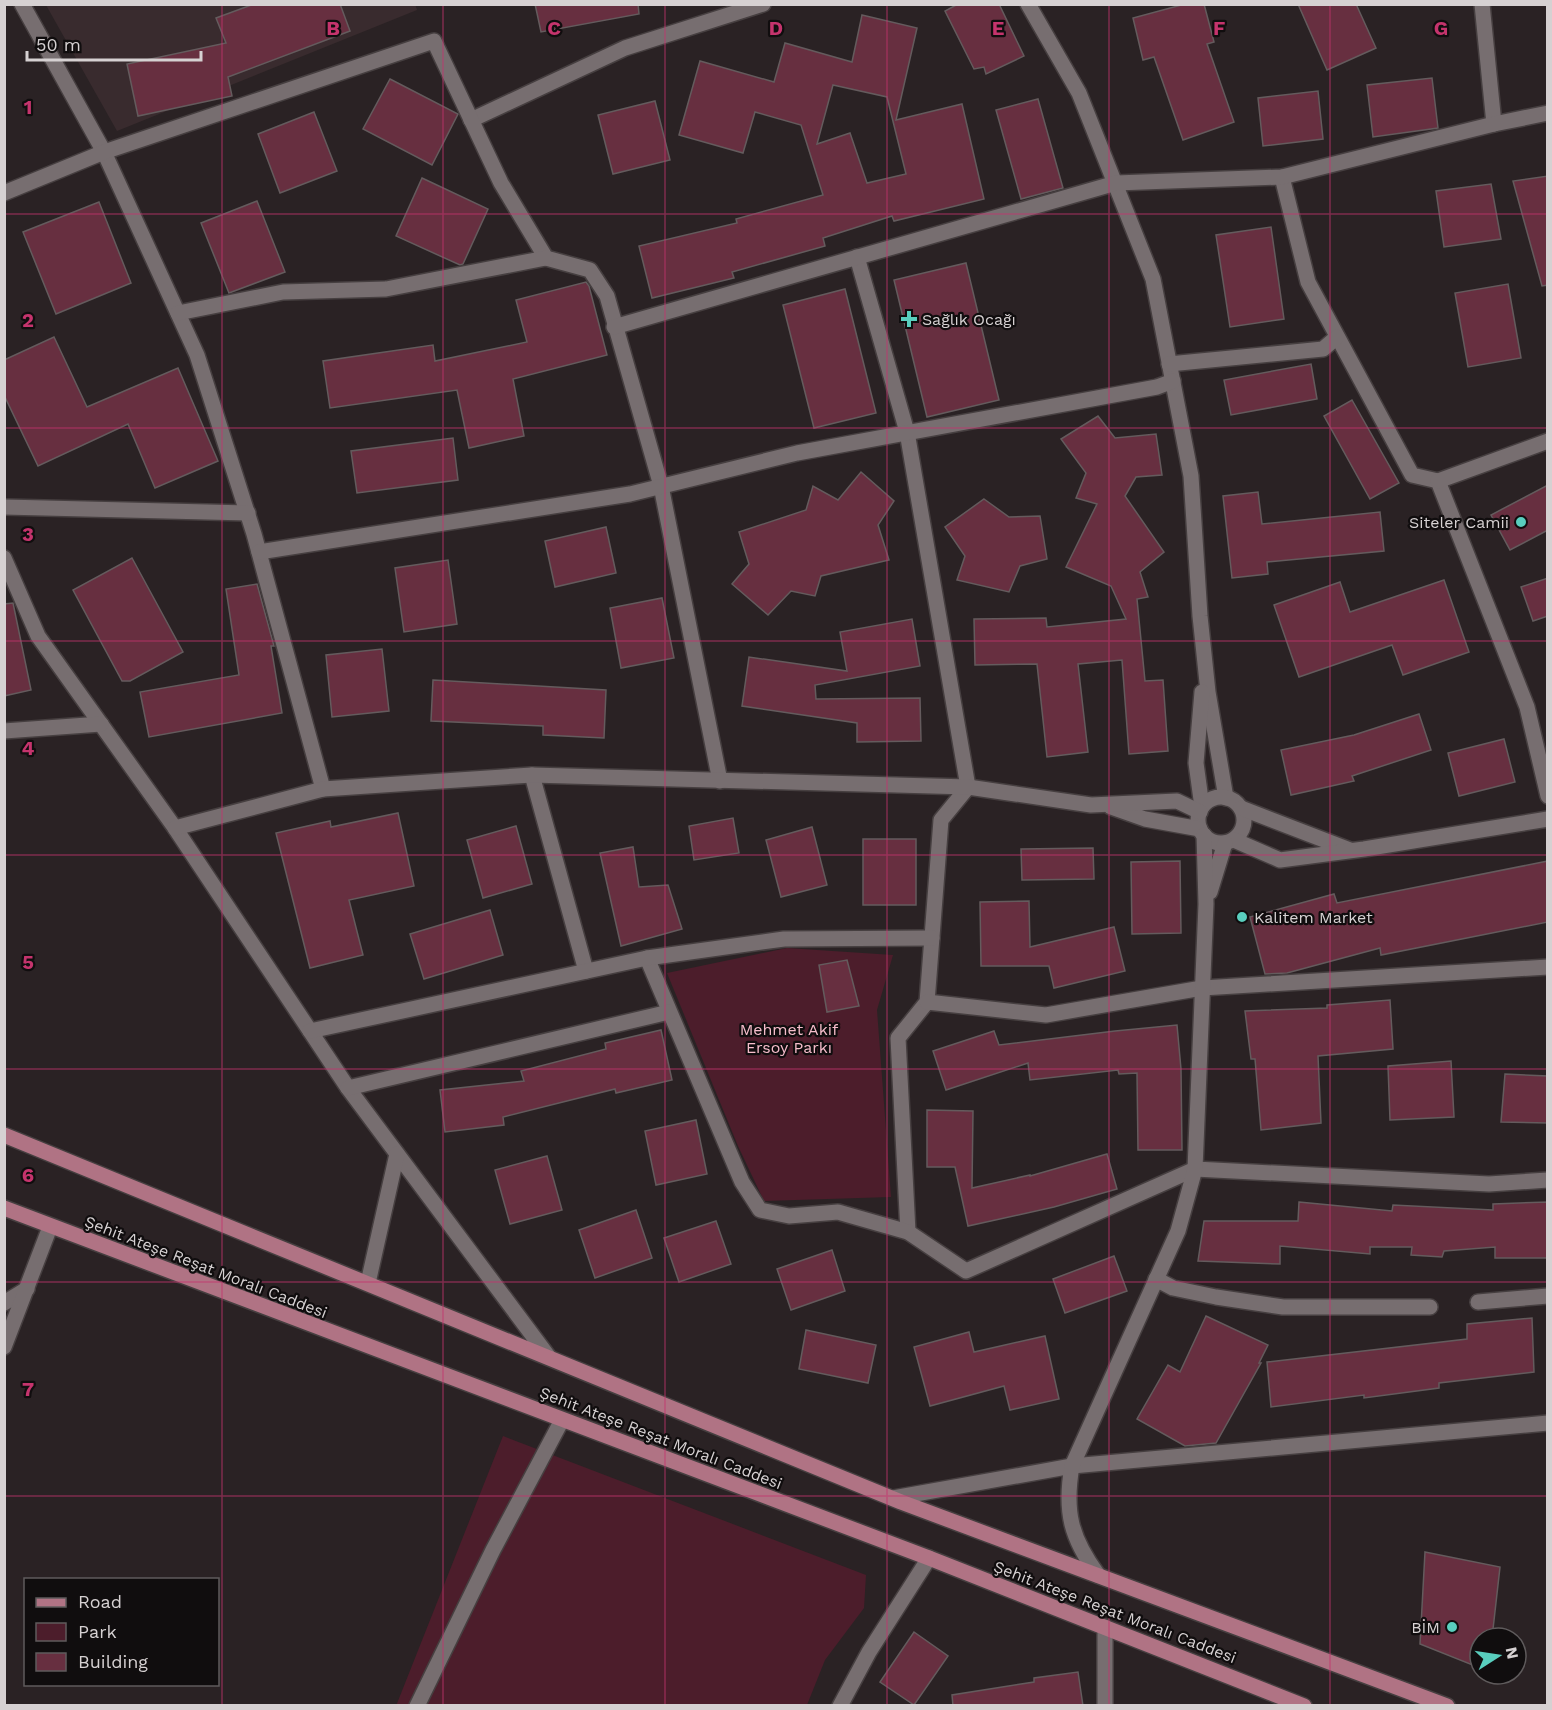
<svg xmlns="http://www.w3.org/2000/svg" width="1552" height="1710" font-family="'Work Sans',sans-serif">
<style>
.built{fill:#392b2e}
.green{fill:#4c1d2b}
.building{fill:#672f40;stroke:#645b5d;stroke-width:1.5;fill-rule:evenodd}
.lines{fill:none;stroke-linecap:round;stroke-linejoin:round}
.minor-casing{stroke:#463f40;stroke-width:18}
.major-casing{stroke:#463f40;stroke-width:18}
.minor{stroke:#776e70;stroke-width:15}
.major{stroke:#b07384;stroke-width:15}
.grid{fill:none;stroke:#c5346d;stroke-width:1.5;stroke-opacity:0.55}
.poi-dot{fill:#59cebe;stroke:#100d0e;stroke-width:2}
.labels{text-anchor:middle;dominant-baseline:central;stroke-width:4.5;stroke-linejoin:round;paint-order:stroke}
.poi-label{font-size:16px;fill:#d6d1d2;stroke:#100d0e;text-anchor:start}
.park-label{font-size:16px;fill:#f6bdcb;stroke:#100d0e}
.street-label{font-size:16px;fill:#d6d1d2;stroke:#100d0e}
.grid-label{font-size:20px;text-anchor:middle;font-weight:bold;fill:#c5346d;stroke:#100d0e;stroke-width:4.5;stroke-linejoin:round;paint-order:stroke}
</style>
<rect width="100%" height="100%" fill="#2a2224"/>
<path class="built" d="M415,4L417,10L117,131L46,5Z"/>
<g class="green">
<path d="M787,948L893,955L877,1010L891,1197L764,1201L738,1146L667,973Z"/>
<path d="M503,1436L866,1575L864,1608L825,1660L807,1705L396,1706Z"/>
</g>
<g class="building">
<path d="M254,4H340L350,31L228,77L232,96L138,116L127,64L226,43L216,18Z"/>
<path d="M535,4H638L639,14L541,32Z"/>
<path d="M958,4H999L1024,56L986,74L984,67L974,69L945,11Z"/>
<path d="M1185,4H1204L1214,42L1207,44L1234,122L1183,140L1154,57L1143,60L1133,18Z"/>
<path d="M1298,4H1356L1376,48L1327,70Z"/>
<path d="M862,15L917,28L896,120L962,104L984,199L894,221L892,216L823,238L825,246L732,272L734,278L652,298L639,246L737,223L736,219L823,195L801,125L755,112L743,153L679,135L700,61L774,82L785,43L852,62ZM833,85L887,97L906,174L867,183L850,133L817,144Z"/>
<path d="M1432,78L1438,128L1373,137L1367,85Z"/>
<path d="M390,79L458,114L432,165L363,129Z"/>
<path d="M1318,91L1323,139L1263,146L1258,98Z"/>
<path d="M1038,99L1063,188L1021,199L996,110Z"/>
<path d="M655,101L670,160L613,174L598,115Z"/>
<path d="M314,112L337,171L280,193L258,134Z"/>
<path d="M1548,176V285L1542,286L1513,181Z"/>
<path d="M422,178L488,209L463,264L460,265L396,236Z"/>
<path d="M1491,184L1501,239L1444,247L1436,191Z"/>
<path d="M257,201L285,272L229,293L201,223Z"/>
<path d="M99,202L131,283L56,314L23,232Z"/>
<path d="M1271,227L1284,319L1230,327L1216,235Z"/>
<path d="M966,263L999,400L927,417L894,280Z"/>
<path d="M586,282L589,286L607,355L513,379L524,436L469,448L457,390L330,408L323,361L433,345L435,361L527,342L516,300Z"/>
<path d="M1508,284L1521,358L1468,367L1455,293Z"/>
<path d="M845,289L876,413L814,428L783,305Z"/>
<path d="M54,337L87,407L178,368L218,461L155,488L128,424L38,466L4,395V360Z"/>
<path d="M1311,364L1317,399L1231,415L1224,380Z"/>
<path d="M1352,400L1399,483L1370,499L1324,416Z"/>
<path d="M1098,416L1115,438L1156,434L1162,475L1136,477L1125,496L1164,552L1140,572L1148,597L1137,599L1145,681L1163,680L1168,751L1129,754L1122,660L1078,664L1088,752L1047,757L1037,664L975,665L974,619L1046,618L1047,627L1126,619L1111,586L1066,567L1097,504L1076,498L1086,473L1061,439Z"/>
<path d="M453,438L458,480L357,493L351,451Z"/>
<path d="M861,472L894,501L878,525L889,560L821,576L815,596L791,591L768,615L732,584L749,564L739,532L806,510L813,486L838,500Z"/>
<path d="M1548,485V530L1510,550L1491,515Z"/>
<path d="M1258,492L1262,524L1380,512L1384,551L1267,562L1268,574L1232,578L1223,496Z"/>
<path d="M984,499L1009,517L1040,516L1047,559L1020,566L1009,592L957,580L965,556L945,527Z"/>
<path d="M606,527L616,573L555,587L545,541Z"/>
<path d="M132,558L183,652L130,681H122L73,590Z"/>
<path d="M448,560L457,624L404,632L395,568Z"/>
<path d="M1548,578V616L1533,621L1521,587Z"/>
<path d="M1444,580L1469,652L1403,675L1392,645L1299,677L1274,605L1340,582L1350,612Z"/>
<path d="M257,584L274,646H271L282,713L149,737L140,692L239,675L226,589Z"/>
<path d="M662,598L674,658L621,668L610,608Z"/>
<path d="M13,603L31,690L4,696V604Z"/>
<path d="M912,619L920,666L815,685L816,699L920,698L921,741L857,742V723L742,706L749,657L847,671L840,632Z"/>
<path d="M382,649L389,711L332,717L326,655Z"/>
<path d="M433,680L606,690L604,738L543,735V726L431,721Z"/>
<path d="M1419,714L1431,750L1352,776L1354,781L1291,795L1281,750L1354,735Z"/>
<path d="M1504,739L1515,782L1459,796L1448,753Z"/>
<path d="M398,813L414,886L349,900L363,955L310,968L276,833L330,821L331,827Z"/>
<path d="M733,818L739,853L694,860L689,826Z"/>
<path d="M516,826L532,884L483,898L467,840Z"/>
<path d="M812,827L827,885L781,897L766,840Z"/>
<rect x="863" y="839" width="53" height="66"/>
<path d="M633,847L639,887L668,885L682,929L621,946L600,853Z"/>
<path d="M1093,848L1094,879L1022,880L1021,849Z"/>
<path d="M1180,861L1181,933L1132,934L1131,862Z"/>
<path d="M1548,861V922L1381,955L1380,948L1287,973L1265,974L1250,917L1334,894L1337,903Z"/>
<path d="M1029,901L1030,947L1114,927L1125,971L1054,988L1049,966H981L980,902Z"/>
<path d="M490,910L503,955L424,979L410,934Z"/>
<path d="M847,960L859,1006L827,1012L819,965Z"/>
<path d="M1390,1000L1393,1049L1318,1056L1321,1123L1261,1130L1255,1059H1251L1245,1011L1327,1008V1005Z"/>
<path d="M1177,1025L1181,1069L1182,1150H1138L1137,1073L1119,1074L1118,1070L1030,1080L1028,1063L946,1090L933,1051L994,1031L999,1045L1115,1031Z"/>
<path d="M661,1030L672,1080L616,1093L615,1089L503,1117L504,1125L445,1132L440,1090L524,1081L521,1071L606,1049L605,1043Z"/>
<path d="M1451,1061L1454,1117L1390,1120L1388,1066Z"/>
<path d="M1505,1074L1548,1076V1123L1501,1122Z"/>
<path d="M927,1110L973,1111L972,1188L1030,1175V1176L1107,1154L1117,1189L1054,1207L968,1226L955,1167H927Z"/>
<path d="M696,1120L707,1174L656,1185L645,1131Z"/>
<path d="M547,1156L562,1210L510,1224L495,1170Z"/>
<path d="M1299,1202L1392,1211L1393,1205L1493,1210V1204L1548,1202V1258H1495V1247L1444,1251L1442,1257L1411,1255L1412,1247H1370V1254L1280,1246V1264L1198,1261L1204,1221H1298Z"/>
<path d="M636,1210L652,1258L595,1278L579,1230Z"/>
<path d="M716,1221L731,1264L679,1282L664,1238Z"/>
<path d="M832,1250L845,1291L791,1310L777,1269Z"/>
<path d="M1114,1256L1127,1291L1065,1313L1053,1279Z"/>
<path d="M1206,1316L1268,1345L1259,1363H1261L1216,1443L1185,1446L1137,1419L1168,1365L1180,1372Z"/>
<path d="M1532,1318L1534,1372L1439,1383V1388L1364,1398V1395L1271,1407L1267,1362L1467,1339V1324Z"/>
<path d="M806,1330L876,1345L868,1383L799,1369Z"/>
<path d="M969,1332L974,1352L1045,1336L1059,1399L1010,1410L1004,1386L930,1406L914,1347Z"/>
<path d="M1425,1552L1500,1567L1492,1638H1480V1668L1420,1644Z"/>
<path d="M914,1632L948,1656L914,1705L880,1682Z"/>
<path d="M1078,1672L1083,1706H953L952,1695L1034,1682V1678Z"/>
</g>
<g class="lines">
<g class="minor-casing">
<g id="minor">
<path d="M22,4L104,152L197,355L254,534L323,789"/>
<path d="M1028,4L1079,93L1153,279L1191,476L1200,616L1208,692L1226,798"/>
<path d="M1482,4L1494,124"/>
<path d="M471,120L625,48L763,4"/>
<path d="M1282,177L1308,282L1412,475L1438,481L1527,707L1548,796"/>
<path d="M4,193L104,152L434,41L501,183L546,258L590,270L607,296L661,486L720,781"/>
<path d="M857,257L907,432L968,787L941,820L927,1002L898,1038L908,1232"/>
<path d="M178,313L283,292L386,289L546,258"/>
<path d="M614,327L1116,183L1282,177L1494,124L1548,113"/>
<path d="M1169,364L1323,349L1337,337"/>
<path d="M1438,481L1548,441"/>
<path d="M4,507L248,513"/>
<path d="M259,552L630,494L797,453L1157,387L1173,381"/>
<path d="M4,558L38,636L175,828L348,1088L548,1356"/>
<path d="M1202,692L1196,763L1202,807"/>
<path d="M4,731L101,724"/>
<path d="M532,775L586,971"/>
<circle cx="1221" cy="820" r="23"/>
<path d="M1111,807L1145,819L1200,829"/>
<path d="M1241,808L1350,850"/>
<path d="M175,828L323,789L532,775L968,787L1091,805L1177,801L1200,812"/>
<path d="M1234,840L1280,860L1364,849L1548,819"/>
<path d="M1210,892L1225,843"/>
<path d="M647,958L742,1182L760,1210L789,1216L838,1212L908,1232L966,1271L1195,1169L1489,1184L1548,1180"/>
<path d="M927,1002L1046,1015L1202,988L1548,967"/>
<path d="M310,1031L647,958L784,939L932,938"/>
<path d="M348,1088L669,1012"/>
<path d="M1156,1279L1173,1288L1216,1297L1283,1307H1430"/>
<path d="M368,1283L397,1154"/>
<path d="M1478,1302L1548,1296"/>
<path d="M4,1303L27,1289"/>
<path d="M4,1347L50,1227"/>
<path d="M893,1498L1072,1466L1548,1423"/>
<path d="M1098,1575C1071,1538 1064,1512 1072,1466L1178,1231L1195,1169L1206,904L1204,835"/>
<path d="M1105,1627V1706"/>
<path d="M417,1706L493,1550L562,1420"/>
<path d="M840,1706L869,1652L929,1558"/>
</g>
</g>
<g class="major-casing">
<g id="major">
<path d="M4,1135L901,1502L1447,1706"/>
<path d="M4,1208L929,1558L1304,1706"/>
</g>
</g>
<use href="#minor" class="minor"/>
<use href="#major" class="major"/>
</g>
<path class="grid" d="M222,4V1706M443,4V1706M665,4V1706M887,4V1706M1109,4V1706M1330,4V1706M4,214H1548M4,428H1548M4,641H1548M4,855H1548M4,1069H1548M4,1282H1548M4,1496H1548"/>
<g class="poi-dot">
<path d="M906 310h6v6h6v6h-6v6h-6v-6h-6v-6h6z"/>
<circle cx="1521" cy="522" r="6"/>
<circle cx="1242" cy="917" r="6"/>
<circle cx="1452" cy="1627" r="6"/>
</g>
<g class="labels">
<g class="poi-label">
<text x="922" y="319">Sağlık Ocağı</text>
<text x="1509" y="522" text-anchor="end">Siteler Camii</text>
<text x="1254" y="917">Kalitem Market</text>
<text x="1440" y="1627" text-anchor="end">BİM</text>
</g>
<g class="park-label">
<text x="789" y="1029">Mehmet Akif<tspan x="789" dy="18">Ersoy Parkı</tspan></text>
</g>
<g class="street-label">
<text transform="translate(206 1267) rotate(21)">Şehit Ateşe Reşat Moralı Caddesi</text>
<text transform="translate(661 1438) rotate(21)">Şehit Ateşe Reşat Moralı Caddesi</text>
<text transform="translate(1115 1612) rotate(21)">Şehit Ateşe Reşat Moralı Caddesi</text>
</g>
</g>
<g class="grid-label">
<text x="333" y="35">B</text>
<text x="554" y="35">C</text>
<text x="776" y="35">D</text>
<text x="998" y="35">E</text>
<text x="1219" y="35">F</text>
<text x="1441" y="35">G</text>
<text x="28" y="114">1</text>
<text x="28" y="327">2</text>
<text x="28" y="541">3</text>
<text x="28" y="755">4</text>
<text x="28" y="969">5</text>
<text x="28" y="1182">6</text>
<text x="28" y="1396">7</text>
</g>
<rect width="1552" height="1710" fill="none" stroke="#d6d1d2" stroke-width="12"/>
<rect x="24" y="1578" width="195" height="108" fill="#100d0e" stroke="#5f5b5c" stroke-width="1.5"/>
<rect x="36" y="1598" width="30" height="9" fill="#b07384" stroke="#5f5b5c" stroke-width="1.5"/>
<text x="78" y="1608" font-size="18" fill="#d6d1d2">Road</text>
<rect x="36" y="1623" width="30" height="18" fill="#4c1d2b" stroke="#5f5b5c" stroke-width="1.5"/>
<text x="78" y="1638" font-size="18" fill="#d6d1d2">Park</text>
<rect x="36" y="1653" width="30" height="18" fill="#672f40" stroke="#5f5b5c" stroke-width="1.5"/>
<text x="78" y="1668" font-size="18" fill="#d6d1d2">Building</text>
<g transform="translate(1498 1656) rotate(78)"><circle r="28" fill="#100d0e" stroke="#5f5b5c" stroke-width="1.5"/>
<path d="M0-4.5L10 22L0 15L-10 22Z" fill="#59cebe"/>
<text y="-9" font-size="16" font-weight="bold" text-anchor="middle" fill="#d6d1d2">N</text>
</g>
<path d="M27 51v9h174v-9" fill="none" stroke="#d6d1d2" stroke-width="3"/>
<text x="36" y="51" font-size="18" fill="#d6d1d2" stroke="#100d0e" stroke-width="4.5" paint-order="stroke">50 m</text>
</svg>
